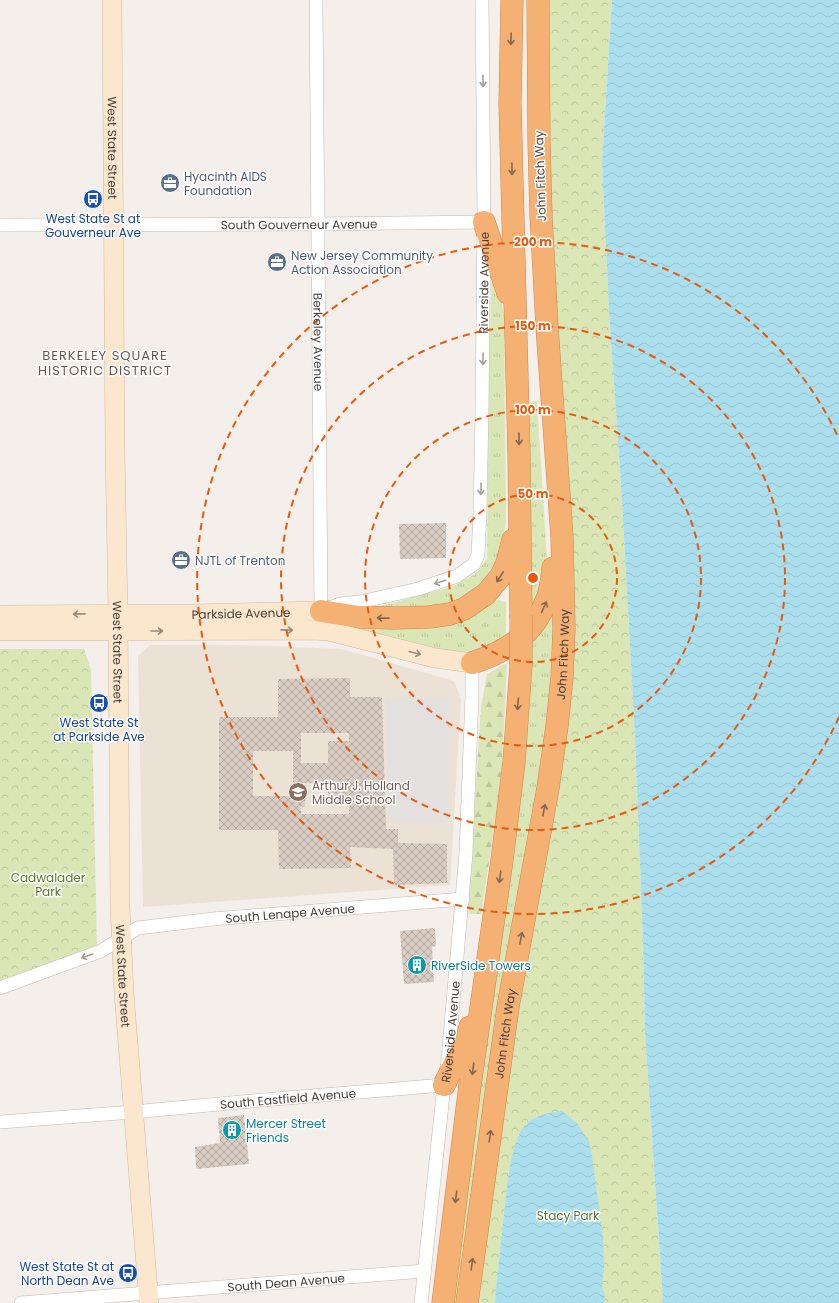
<svg xmlns="http://www.w3.org/2000/svg" width="839" height="1303" font-family="Poppins,sans-serif">
<style>
.education{fill:#ece1d5}
.grass{fill:url(#grass-tufts)}
.forest{fill:url(#forest-firs)}
.park{fill:url(#park-crowns)}
.parking{fill:#e3e0df}
.water{fill:url(#water-waves)}
.building{fill:url(#building-cross-hatch);fill-rule:evenodd}
.lines{fill:none;stroke-linecap:round;stroke-linejoin:round}
.street-casing{stroke:#c2b8b0;stroke-width:14}
.secondary-casing{stroke:#d1b99d;stroke-width:20}
.highway-casing{stroke:#d58344;stroke-width:23}
.street{stroke:#fff;stroke-width:13}
.secondary{stroke:#fbe7cd;stroke-width:19}
.highway{stroke:#f5b174;stroke-width:22}
.highway-bridge-casing{stroke:#d58344;stroke-width:23;stroke-linecap:butt}
.highway-bridge{stroke:#f5b174;stroke-width:22}
.oneway{stroke:#85674e}
.oneway2{stroke:#a49f9c}
.oneway3{stroke:#998b7c}
.ring{fill:none;stroke:#e8590c;stroke-width:2;stroke-dasharray:7 5}
.labels{text-anchor:middle;dominant-baseline:central;stroke-width:3;stroke-linejoin:round;paint-order:stroke}
.street-label{font-size:12px;fill:#483f39;stroke:#fff}
.service-label{font-size:12px;fill:#4e5e75;stroke:#fff;text-anchor:start}
.transit-label{font-size:12px;fill:#164399;stroke:#fff}
.education-label{font-size:12px;fill:#785e54;stroke:#fff;text-anchor:start}
.park-label{font-size:12px;fill:#58772f;stroke:#fff}
.culture-label{font-size:12px;fill:#0d838f;stroke:#fff;text-anchor:start}
.neighbourhood-label{font-size:13px;letter-spacing:1px;fill:#6a5b51;stroke:#fff}
.centre{fill:#e8590c;stroke:#fff;stroke-width:2}
.ring-label{font-size:12px;text-anchor:middle;font-weight:bold;fill:#e8590c;stroke:#fff;stroke-width:3;stroke-linejoin:round;paint-order:stroke}
</style>
<defs>
<pattern id="grass-tufts" width="24" height="20" patternUnits="userSpaceOnUse"><rect width="24" height="20" fill="#dae6b6"/><path d="M3 7l-1-3M5 7V3M7 7l1-3M15 17l-1-3M17 17v-4M19 17l1-3" fill="none" stroke="#bdc69d"/></pattern>
<pattern id="forest-firs" width="22" height="20" patternUnits="userSpaceOnUse"><rect width="22" height="20" fill="#dae6b6"/><path d="M5 1l3.5 6h-7zM16 11l3.5 6h-7z" fill="#bdc69d"/></pattern>
<pattern id="park-crowns" width="20" height="18" patternUnits="userSpaceOnUse"><rect width="20" height="18" fill="#dae6b6"/><path d="M2 6a3 3 0 1 1 6 0M12 15a3 3 0 1 1 6 0" fill="none" stroke="#bdc69d"/></pattern>
<pattern id="water-waves" width="16" height="10" patternUnits="userSpaceOnUse"><rect width="16" height="10" fill="#abdfed"/><path d="M0 5q4-4 8 0t8 0" fill="none" stroke="#95c0cc"/></pattern>
<pattern id="building-cross-hatch" width="8" height="8" patternUnits="userSpaceOnUse"><rect width="8" height="8" fill="#d8ccc3"/><path d="M0 0l8 8M0 8l8-8" fill="none" stroke="#b1a79f"/></pattern>
</defs>
<rect width="100%" height="100%" fill="#f4efea"/>
<path class="education" d="M150,645H240L342,649L454,681L461,699L450,885L143,907L138,656Z"/>
<g class="grass">
<path d="M492,263L504,313L506,521L500,561L483,586L461,603L421,613L353,611L381,606L454,586L475,574L487,559L489,366Z"/>
<path d="M537,401L548,575L532,616L527,403Z"/>
<path d="M498,600L506,602V642L469,655L431,651L343,627L455,623Z"/>
<path d="M553,617L549,706L540,774L458,1303H453L531,645Z"/>
</g>
<path class="forest" d="M507,663L501,784L481,914H468L481,707L487,674Z"/>
<g class="park">
<path d="M538,0H612L602,163L609,312L621,484L635,737L643,941L645,1032L663,1303H467L562,677Z"/>
<path d="M0,649H84L91,670L97,947L0,982Z"/>
</g>
<path class="parking" d="M450,698L448,823L389,822L385,699Z"/>
<g class="water">
<path d="M612,0H839V1303H663L645,1032L643,941L635,737L621,484L609,312L602,163Z"/>
<path d="M562,1111L577,1123L589,1142L592,1156L603,1237L604,1268L602,1286L605,1297L604,1303H495C497,1277 500,1250 503,1224C506,1200 509,1144 524,1127C533,1115 548,1113 562,1111Z"/>
</g>
<g class="building">
<path d="M446,523V558L400,559L399,524Z"/>
<path d="M350,678V697H382L386,829H398V843L447,844V883L394,885L393,849L350,847L351,868L279,869L278,830H219V717H278V679ZM301,733H349V741H328V763H301ZM253,751H293V796H253ZM301,783H328V805H349V814H301V807H305V797H301Z"/>
<path d="M435,928L436,946L432,947L434,982L404,984L400,931Z"/>
<path d="M244,1115L249,1164L196,1169L195,1147L220,1143L218,1118Z"/>
</g>
<g class="lines">
<g class="street-casing">
<g id="street">
<path id="s1" d="M316,0L321,611L340,604L360,602L418,589L457,576L474,564L478,555L480,512L482,410L484,219L482,0"/>
<path id="s2" d="M0,225L317,224L484,222"/>
<path id="s3" d="M0,988L101,951L138,928L213,919L463,899"/>
<path id="s4" d="M0,1122L133,1112L252,1101L444,1085"/>
<path id="s5" d="M21,1303L424,1271"/>
<path id="s6" d="M421,1303L444,1085L447,1071L466,853L472,695V663"/>
</g>
</g>
<g class="secondary-casing">
<g id="secondary">
<path id="s7" d="M112,0L115,450L118,613L120,907L124,994L149,1303"/>
<path id="s8" d="M0,615L192,614L321,611"/>
<path d="M0,631L314,630L329,631L435,658L472,663"/>
</g>
</g>
<g class="highway-casing">
<g id="highway">
<path d="M512,0L510,103L519,455L521,615"/>
<path d="M484,222L508,293"/>
<path d="M321,611L359,617L394,618L429,617L450,614L464,609L486,594L501,576L507,563L513,540"/>
<path d="M472,663C506,652 534,635 547,599C551,590 552,578 553,568"/>
<path d="M444,1085L466,1042L470,1027"/>
<path d="M443,1303L470,1085L502,860L514,762L521,665"/>
<path id="s9" d="M467,1303L508,1007L548,788L557,726L562,677L564,628L562,537L547,327L541,215L539,142L538,0"/>
</g>
</g>
<use href="#street" class="street"/>
<use href="#secondary" class="secondary"/>
<use href="#highway" class="highway"/>
<g class="highway-bridge-casing">
<path id="highway-bridge" d="M521,615V665"/>
</g>
<use href="#highway-bridge" class="highway-bridge"/>
</g>
<defs><path id="oneway-shaft" d="M-6 0H5M1.5-3L5.5 0L1.5 3" fill="none" stroke-width="1.6" stroke-linecap="round" stroke-linejoin="round"/></defs>
<g class="oneway">
<use href="#oneway-shaft" transform="translate(511 39) rotate(91)"/>
<use href="#oneway-shaft" transform="translate(512 169) rotate(89)"/>
<use href="#oneway-shaft" transform="translate(519 439) rotate(89)"/>
<use href="#oneway-shaft" transform="translate(500 577) rotate(122)"/>
<use href="#oneway-shaft" transform="translate(544 607) rotate(-66)"/>
<use href="#oneway-shaft" transform="translate(383 618) rotate(-179)"/>
<use href="#oneway-shaft" transform="translate(518 704) rotate(94)"/>
<use href="#oneway-shaft" transform="translate(544 810) rotate(-80)"/>
<use href="#oneway-shaft" transform="translate(500 877) rotate(98)"/>
<use href="#oneway-shaft" transform="translate(521 938) rotate(-79)"/>
<use href="#oneway-shaft" transform="translate(473 1069) rotate(98)"/>
<use href="#oneway-shaft" transform="translate(490 1136) rotate(-82)"/>
<use href="#oneway-shaft" transform="translate(456 1197) rotate(97)"/>
<use href="#oneway-shaft" transform="translate(472 1264) rotate(-82)"/>
</g>
<g class="oneway2">
<use href="#oneway-shaft" transform="translate(483 81) rotate(89)"/>
<use href="#oneway-shaft" transform="translate(483 359) rotate(91)"/>
<use href="#oneway-shaft" transform="translate(481 489) rotate(91)"/>
<use href="#oneway-shaft" transform="translate(440 582) rotate(162)"/>
<use href="#oneway-shaft" transform="translate(87 956) rotate(160)"/>
</g>
<g class="oneway3">
<use href="#oneway-shaft" transform="translate(79 614) rotate(179)"/>
<use href="#oneway-shaft" transform="translate(287 630) rotate(1)"/>
<use href="#oneway-shaft" transform="translate(157 631)"/>
<use href="#oneway-shaft" transform="translate(415 653) rotate(14)"/>
</g>
<g class="ring">
<circle cx="533" cy="578" r="84"/>
<circle cx="533" cy="578" r="168"/>
<circle cx="533" cy="578" r="252"/>
<path d="M839 717A336 336 0 1 1 839 439"/>
</g>
<defs>
<g id="office-disc" transform="scale(1)"><circle r="9.5" fill="#5c6f8a" stroke="#fff"/><path d="M-6-3h4V-5.5h4V-3h4V5H-6ZM-1-4.5V-3h2v-1.5ZM-6 0V1H6V0Z" fill="#fff"/></g>
<g id="bus-disc" transform="scale(1)"><circle r="9.5" fill="#1a4fb4" stroke="#fff"/><path d="M-5-6H5V4H4V6H2V4H-2V6H-4V4H-5ZM-3.5-4V0h7V-4ZM-3.5 1.2v1.5H-2V1.2ZM2 1.2v1.5H3.5V1.2Z" fill="#fff"/></g>
<g id="school-disc" transform="scale(1)"><circle r="9.5" fill="#8d6e63" stroke="#fff"/><path d="M0-5L7-2L0 1L-7-2ZM-4 1L0 2.5L4 1V4Q0 6-4 4Z" fill="#fff"/></g>
<g id="building-disc" transform="scale(1)"><circle r="9.5" fill="#0f9aa8" stroke="#fff"/><path d="M-4-6H4V6H1V3H-1V6H-4ZM-2.5-4.3h1.7v1.8h-1.7ZM.8-4.3h1.7v1.8H.8ZM-2.5-1h1.7V.8h-1.7ZM.8-1h1.7V.8H.8Z" fill="#fff"/></g>
</defs>
<g fill-rule="evenodd">
<use href="#office-disc" x="170" y="183"/>
<use href="#bus-disc" x="93" y="199"/>
<use href="#office-disc" x="277" y="262"/>
<use href="#office-disc" x="181" y="560"/>
<use href="#bus-disc" x="99" y="703"/>
<use href="#school-disc" x="298" y="792"/>
<use href="#building-disc" x="417" y="965"/>
<use href="#building-disc" x="232" y="1130"/>
<use href="#bus-disc" x="128" y="1273"/>
</g>
<g class="labels">
<g class="street-label">
<text stroke="none"><textPath href="#s7" startOffset="148">West State Street</textPath></text>
<text transform="translate(540 176) rotate(-92)">John Fitch Way</text>
<text stroke="none"><textPath href="#s2" startOffset="299">South Gouverneur Avenue</textPath></text>
<text stroke="none"><textPath href="#s1" startOffset="1055">Riverside Avenue</textPath></text>
<text stroke="none"><textPath href="#s1" startOffset="342">Berkeley Avenue</textPath></text>
<text stroke="none"><textPath href="#s8" startOffset="241">Parkside Avenue</textPath></text>
<text stroke="none"><textPath href="#s7" startOffset="652">West State Street</textPath></text>
<text stroke="none"><textPath href="#s9" startOffset="656">John Fitch Way</textPath></text>
<text stroke="none"><textPath href="#s3" startOffset="304">South Lenape Avenue</textPath></text>
<text stroke="none"><textPath href="#s7" startOffset="976">West State Street</textPath></text>
<text stroke="none"><textPath href="#s6" startOffset="273">Riverside Avenue</textPath></text>
<text stroke="none"><textPath href="#s9" startOffset="272">John Fitch Way</textPath></text>
<text stroke="none"><textPath href="#s4" startOffset="289">South Eastfield Avenue</textPath></text>
<text stroke="none"><textPath href="#s5" startOffset="266">South Dean Avenue</textPath></text>
</g>
<g class="service-label">
<text x="184" y="176">Hyacinth AIDS<tspan x="184" dy="14">Foundation</tspan></text>
<text x="291" y="255">New Jersey Community<tspan x="291" dy="14">Action Association</tspan></text>
<text x="195" y="560">NJTL of Trenton</text>
</g>
<g class="transit-label">
<text x="93" y="218">West State St at<tspan x="93" dy="14">Gouverneur Ave</tspan></text>
<text x="99" y="722">West State St<tspan x="99" dy="14">at Parkside Ave</tspan></text>
<text x="114" y="1266" text-anchor="end">West State St at<tspan x="114" dy="14">North Dean Ave</tspan></text>
</g>
<g class="education-label">
<text x="312" y="785">Arthur J. Holland<tspan x="312" dy="14">Middle School</tspan></text>
</g>
<g class="park-label">
<text x="48" y="877">Cadwalader<tspan x="48" dy="14">Park</tspan></text>
<text x="568" y="1215">Stacy Park</text>
</g>
<g class="culture-label">
<text x="431" y="965">RiverSide Towers</text>
<text x="246" y="1123">Mercer Street<tspan x="246" dy="14">Friends</tspan></text>
</g>
<g class="neighbourhood-label">
<text x="105" y="355">BERKELEY SQUARE<tspan x="105" dy="15">HISTORIC DISTRICT</tspan></text>
</g>
</g>
<circle cx="533" cy="578" r="6" class="centre"/>
<g class="ring-label">
<text x="533" y="246">200 m</text>
<text x="533" y="330">150 m</text>
<text x="533" y="414">100 m</text>
<text x="533" y="498">50 m</text>
</g>
</svg>
